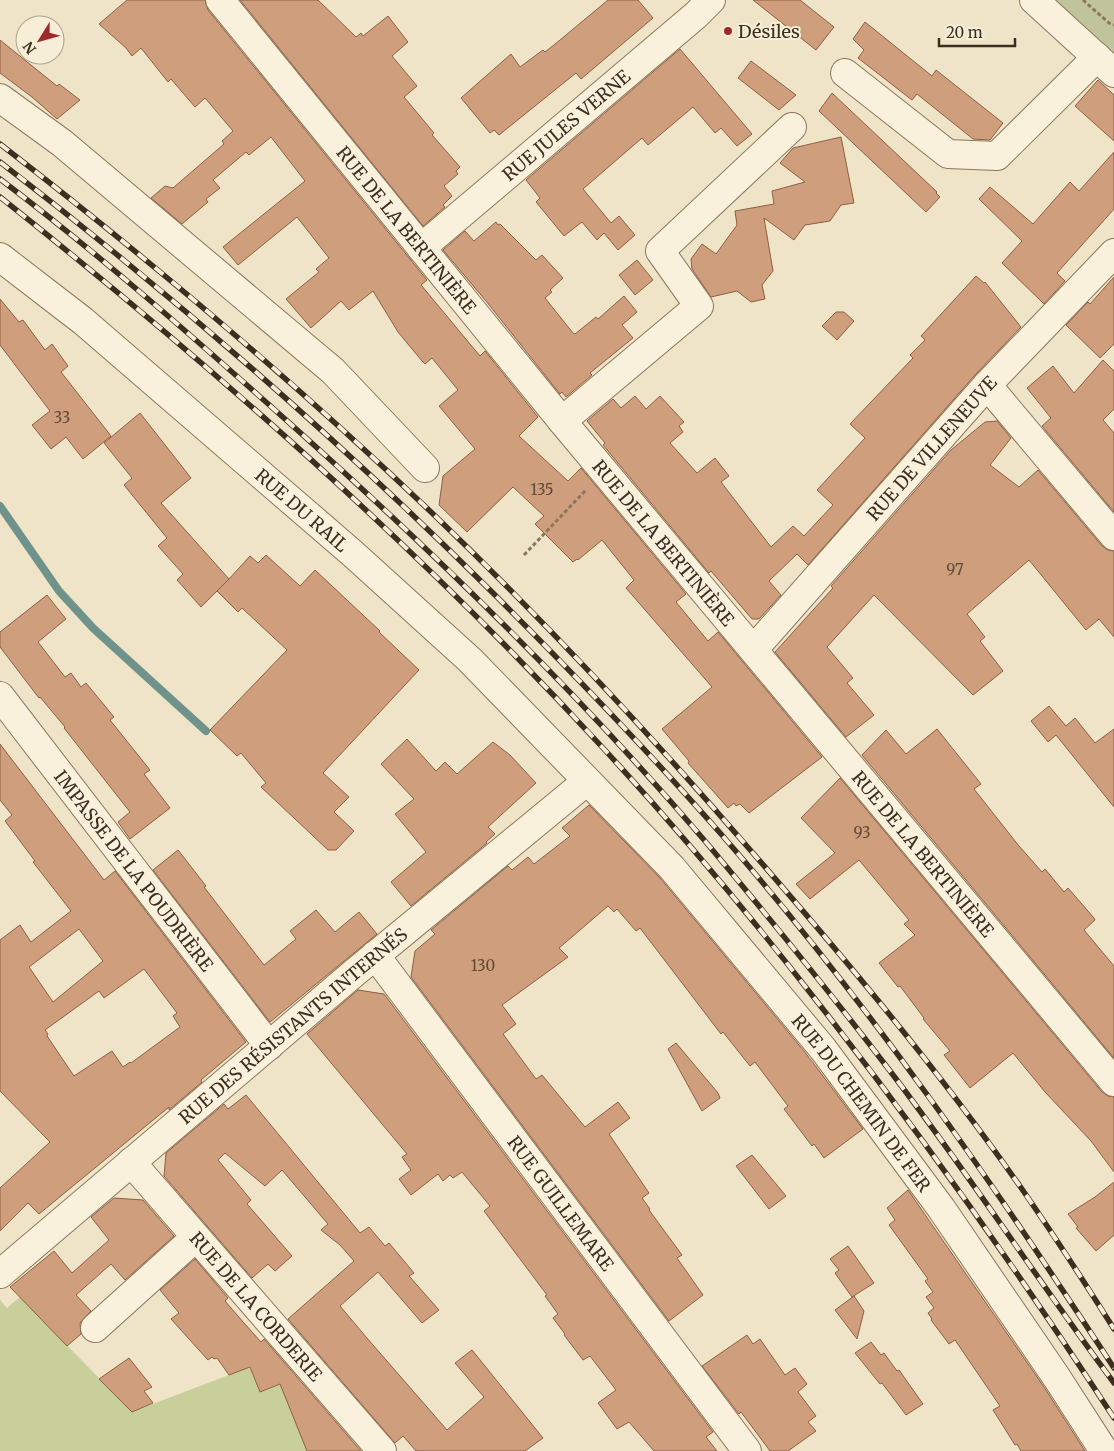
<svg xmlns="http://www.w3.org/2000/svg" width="1114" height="1451" font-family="Merriweather,serif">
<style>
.green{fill:#c9cf9b}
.cemetery{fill:#bfc49a}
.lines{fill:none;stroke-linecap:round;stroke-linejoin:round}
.stream{stroke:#6f938a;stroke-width:8}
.building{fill:#cf9f7d;stroke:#8d5f41;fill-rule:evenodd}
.minor-casing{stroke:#8d765c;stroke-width:30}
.path{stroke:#8d765c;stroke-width:3;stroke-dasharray:4 2.5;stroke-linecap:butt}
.minor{stroke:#faf1dc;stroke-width:28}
.rail-casing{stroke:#3d2e20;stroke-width:5.5}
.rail{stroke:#f7eed8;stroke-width:4;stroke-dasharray:11;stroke-linecap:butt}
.poi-dot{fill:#9e2a2b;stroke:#f7eed8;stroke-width:2}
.labels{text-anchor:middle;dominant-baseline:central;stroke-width:4;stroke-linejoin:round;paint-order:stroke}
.number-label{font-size:15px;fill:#624a37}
.poi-label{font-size:18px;fill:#3d2e20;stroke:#f7eed8;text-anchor:start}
.street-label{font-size:18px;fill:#3d2e20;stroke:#f7eed8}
</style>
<rect width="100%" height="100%" fill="#f0e4c8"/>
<path class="green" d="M20,1297L132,1412L247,1368L251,1369L260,1392L280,1384L307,1451H0V1300L7,1308Z"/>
<path class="cemetery" d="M1053,0H1114V54Z"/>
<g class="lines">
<path class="stream" d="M0,506L59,591L93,628L206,731"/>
</g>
<g class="building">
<path d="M127,0H205L208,10L427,280L421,285L480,356L485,351L538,417L519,436L568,481L581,468L686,594L676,602L708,641L718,632L822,757L749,813L740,804L736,806L734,803L728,808L688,763L689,761L662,729L712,687L626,588L634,580L602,540L578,560L577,559L573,562L535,524L544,516L513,487L467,532L439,505L443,476L475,449L439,406L458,390L432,358L425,364L422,361L398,332L373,291L349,310L341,301L311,328L286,299L319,272L316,269L329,258L297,217L238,265L223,247L305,181L271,137L249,155L246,152L213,180L220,188L206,199L208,202L182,224L151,198L165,186L173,188L224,144L222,141L233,131L205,98L195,107L171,79L168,82L141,48L132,56L126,48L99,24Z"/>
<path d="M240,0H318L356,37L361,33L363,36L388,16L408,42L392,56L417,86L404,97L434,133L432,135L460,167L456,171L458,174L444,186L452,196L443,205L445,207L423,226Z"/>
<path d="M608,0H638L653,18L581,79L576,73L499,135L494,130L490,133L461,98L511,54L520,67L543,50L545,52L560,40Z"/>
<path d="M753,0H800L834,27L816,50Z"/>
<path d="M865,22L932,76L936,70L1003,123L990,140L973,139L917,94L912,100L858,58L864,50L853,39Z"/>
<path d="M0,40L57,86L59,84L80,100L57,119L32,97L0,73Z"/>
<path d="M680,49L752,134L737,146L721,128L715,133L693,107L648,145L642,138L583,189L611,223L619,216L635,235L618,250L604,233L597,240L582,222L564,236L536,202L540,198L526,180Z"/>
<path d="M751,61L796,95L779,110L738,78Z"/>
<path d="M1098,80L1114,95V141L1075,106Z"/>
<path d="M832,93L937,192L936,193L940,197L926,212L819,111Z"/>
<path d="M841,137L854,203L841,205L830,221L805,225L794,240L764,218L773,271L762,285L765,299L751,302L737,291L711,297L692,269L691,259L702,244L716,254L737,225L735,211L774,204L772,191L805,182L780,163L793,148Z"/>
<path d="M1114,152V209L1057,273L1065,281L1044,304L1002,263L1022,241L979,199L990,187L1033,224L1070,182L1079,191Z"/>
<path d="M496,222L498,225L500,224L536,260L542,255L563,278L550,290L552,292L545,298L573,333L575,334L596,317L598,319L624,296L637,312L622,325L633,338L590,373L592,375L566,397L562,392L560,394L486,301L443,250L465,231L474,241Z"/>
<path d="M637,260L653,280L635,295L619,275Z"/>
<path d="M976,276L984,283L985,282L1021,327L975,375L808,565L797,554L769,581L781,595L759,619H752L711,571L709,573L603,445L605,443L587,421L613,399L621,408L635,396L646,409L660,396L684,422L679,426L683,432L670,443L697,473L715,458L729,476L721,482L771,547L793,526L804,536L833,505L817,490L865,438L850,424L913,358L910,355L925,340L921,336Z"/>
<path d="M1114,277V344L1100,358L1066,325L1088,302L1090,304Z"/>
<path d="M0,299L19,322L23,320L45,350L52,344L68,366L61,372L111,436L83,459L66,437L51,449L32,425L50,411L0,345Z"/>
<path d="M836,312H844L854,321L837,340L822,326Z"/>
<path d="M1103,360L1114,371V409L1103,420L1114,433V512L1042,426L1051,418L1027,388L1053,366L1074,393Z"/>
<path d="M140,413L191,478L161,503L229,579L250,556L258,563L266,555L300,586L315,570L380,631L379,632L419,670L323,773L349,797L334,812L354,831L336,850H328L261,787L266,783L241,753L237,756L210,730L287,650L242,608L238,612L217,591L229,579L201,607L177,580L183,574L158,546L167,538L124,485L132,478L104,443Z"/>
<path d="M997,421L1011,438L990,465L1019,487L1038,470L1102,546L1108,550L1114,551V637L1099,619L1086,630L1029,560L967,614L985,637L980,641L1003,671L973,695L874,595L827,647L853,678L847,683L874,715L846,737L775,652L833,588L831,586L951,450L985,422Z"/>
<path d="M47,595L66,619L38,642L65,677L71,673L81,687L86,683L114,717L110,720L150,770L144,774L170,808L130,839L118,822L130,812L64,728L65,727L40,697L39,698L0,647V632Z"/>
<path d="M1049,706L1066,726L1075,718L1095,743L1114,729V807L1056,735L1048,742L1031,721Z"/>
<path d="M937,729L981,784L974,789L1019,846L1042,872L1045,869L1064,892L1068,888L1094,918L1095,920L1084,930L1114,966V1058L862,755L886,730L906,754Z"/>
<path d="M407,739L436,771L445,762L457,774L493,742L510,755L536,783L488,827L495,834L486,842L487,843L411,906L391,882L426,852L395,814L414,799L381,764Z"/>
<path d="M0,744L104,880L115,871L246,1042L201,1080L202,1082L169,1110V1107L39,1214L28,1203L0,1231V1188L50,1142L0,1091V940L20,925L31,942L71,911L33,862L35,861L5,821L12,815L0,800ZM79,929L103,961L53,1002L29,967ZM144,969L177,1013L173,1016L180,1027L131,1063L130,1062L123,1067L112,1051L74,1076L47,1036L48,1034L45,1030L99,991L104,998Z"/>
<path d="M840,778L1102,1092L1108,1096L1114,1097V1172L1091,1141L1045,1092L1013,1053L970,1088L944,1055L950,1051L923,1019L924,1018L900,986L898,987L879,963L915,935L904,924L909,920L859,860L810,899L796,884L835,853L801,818Z"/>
<path d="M589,805L660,878L804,1051L863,1129L824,1158L814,1144L812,1146L784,1109L788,1106L755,1062L750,1066L723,1032L721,1034L640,928L636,931L617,909L614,912L608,906L559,948L568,957L502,1005L516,1024L503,1034L536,1079L542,1075L585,1127L618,1102L630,1118L609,1134L649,1193L642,1198L650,1209L649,1210L682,1255L677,1258L703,1295L669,1321L411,977L415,951L435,934L431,930L508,866L512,870L528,857L534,864L570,836L562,828Z"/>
<path d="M178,850L206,886L204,887L264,965L296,939L290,931L316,910L335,932L359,912L377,934L270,1022L153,870Z"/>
<path d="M358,990L384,994L713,1432L706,1437L717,1451H654L629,1422L617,1429L598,1403L616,1390L590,1356L583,1360L564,1335L565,1334L553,1318L558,1314L545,1296L547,1295L484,1211L490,1206L462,1172L453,1178L450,1175L443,1181L438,1174L411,1195L399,1179L411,1170L402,1157L407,1154L307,1034Z"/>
<path d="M676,1043L718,1093L720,1098L702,1111L668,1049Z"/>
<path d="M246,1095L360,1233L369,1227L385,1246L389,1243L414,1273L409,1276L439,1310L422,1323L378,1272L340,1306L366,1337L447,1430L484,1397L455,1363L472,1350L543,1438L525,1451H416L403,1436L395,1443L288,1319L354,1261L340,1245L321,1230L328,1224L282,1170L265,1186L225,1153L218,1160L251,1200L247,1204L292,1256L275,1271L268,1264L252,1278L164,1176L166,1153L224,1104L228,1109Z"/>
<path d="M752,1155L786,1196L769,1209L736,1166Z"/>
<path d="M1114,1182V1235L1096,1251L1076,1228L1078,1227L1068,1214L1095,1197Z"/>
<path d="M908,1190L1044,1387L1085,1451H1021L1017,1444L1015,1445L993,1410L1000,1406L955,1340L949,1344L931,1320L932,1319L928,1313L934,1308L926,1297L933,1292L925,1281L928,1279L889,1225L895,1220L887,1208Z"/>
<path d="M114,1198L143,1200L174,1236L125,1280L111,1264L76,1295L91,1311L80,1323L81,1334L67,1346L10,1287L54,1251L72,1273L109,1240L91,1217Z"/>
<path d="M848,1246L874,1283L852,1297L835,1273L839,1270L830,1259Z"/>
<path d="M195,1259L228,1298L225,1301L244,1323L261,1342L264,1339L361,1451H307L280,1384L260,1392L250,1367L229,1375L217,1358L214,1359L212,1357L208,1360L171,1319L179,1313L160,1290Z"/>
<path d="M854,1296L864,1311L857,1339L835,1310Z"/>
<path d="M747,1335L753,1344L760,1339L785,1375L795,1368L807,1384L798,1392L816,1416L808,1422L816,1431L788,1451H770L741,1412L739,1414L702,1366Z"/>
<path d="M871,1342L881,1355L884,1353L897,1371L899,1370L923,1404L906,1415L882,1383L880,1384L855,1353Z"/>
<path d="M129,1358L152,1387L144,1391L153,1403L132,1412L99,1379Z"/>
</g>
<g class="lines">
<g class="minor-casing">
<g id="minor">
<path id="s1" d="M220,0L562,421L1114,1082"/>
<path d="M1034,0L1114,73"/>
<path d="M845,73L948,154L997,156L1097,57"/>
<path d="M0,98L62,143L333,371L425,468"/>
<path id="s2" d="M421,248L696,15L711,0"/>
<path id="s3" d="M0,257L83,321L352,553L470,660L672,868L823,1049L941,1208L1057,1378L1104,1451"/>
<path d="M987,385L1114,536"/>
<path d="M562,421L699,306L660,251L792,127"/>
<path id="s4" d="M754,649L987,385L1114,253"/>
<path id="s5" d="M0,696L269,1046"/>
<path id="s6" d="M375,955L747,1451"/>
<path id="s7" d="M131,1162L382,1451"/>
<path id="s8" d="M0,1274L354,973L587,781"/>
<path d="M95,1328L196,1237"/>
</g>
</g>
<g class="path">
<path d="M1083,0L1109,23L1114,25"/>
<path d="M524,555L586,490"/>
</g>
<use href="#minor" class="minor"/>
<g class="rail-casing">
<g id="rail">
<path d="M0,144C150,260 294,381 431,512C544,620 650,734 752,852C847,961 941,1073 1024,1192C1055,1237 1085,1283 1114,1329"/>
<path d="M0,162C173,295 338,439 493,593C571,671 648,751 721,834C867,1001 993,1183 1114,1368"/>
<path d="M0,179C99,254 192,336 285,419C433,551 576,690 705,841C767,915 828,990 887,1067C966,1170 1037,1279 1114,1383"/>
<path d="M0,197C214,367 418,547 603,748C675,826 743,907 808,990C917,1128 1018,1271 1114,1418"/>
</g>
</g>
<use href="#rail" class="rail"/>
</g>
<circle class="poi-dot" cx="728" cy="31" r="5"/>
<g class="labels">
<g class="number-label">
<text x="62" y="417">33</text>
<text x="542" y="489">135</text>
<text x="955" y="569">97</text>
<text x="862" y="832">93</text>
<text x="483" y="965">130</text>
</g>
<g class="poi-label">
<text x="738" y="31">Désiles</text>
</g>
<g class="street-label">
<text stroke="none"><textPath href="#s2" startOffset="190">RUE JULES VERNE</textPath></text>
<text stroke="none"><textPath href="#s1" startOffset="296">RUE DE LA BERTINIÈRE</textPath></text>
<text stroke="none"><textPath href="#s4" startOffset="268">RUE DE VILLENEUVE</textPath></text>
<text stroke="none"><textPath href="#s3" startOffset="394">RUE DU RAIL</textPath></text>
<text stroke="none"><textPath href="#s1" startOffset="701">RUE DE LA BERTINIÈRE</textPath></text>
<text stroke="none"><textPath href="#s1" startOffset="1106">RUE DE LA BERTINIÈRE</textPath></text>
<text stroke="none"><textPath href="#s5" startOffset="220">IMPASSE DE LA POUDRIÈRE</textPath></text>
<text stroke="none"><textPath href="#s8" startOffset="384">RUE DES RÉSISTANTS INTERNÉS</textPath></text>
<text stroke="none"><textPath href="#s3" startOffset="1211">RUE DU CHEMIN DE FER</textPath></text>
<text stroke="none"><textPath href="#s6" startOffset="310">RUE GUILLEMARE</textPath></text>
<text stroke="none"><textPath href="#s7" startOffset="191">RUE DE LA CORDERIE</textPath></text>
</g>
</g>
<g transform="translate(40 40) rotate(233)"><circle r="24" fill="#f7eed8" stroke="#ada18e"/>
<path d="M0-4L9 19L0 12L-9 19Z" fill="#9e2a2b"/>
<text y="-8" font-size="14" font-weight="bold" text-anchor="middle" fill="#3d2e20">N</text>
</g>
<path d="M939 38v8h76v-8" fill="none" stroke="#3d2e20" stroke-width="2.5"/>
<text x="946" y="38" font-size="15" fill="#3d2e20" stroke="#f7eed8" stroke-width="4" paint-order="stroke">20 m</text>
</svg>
